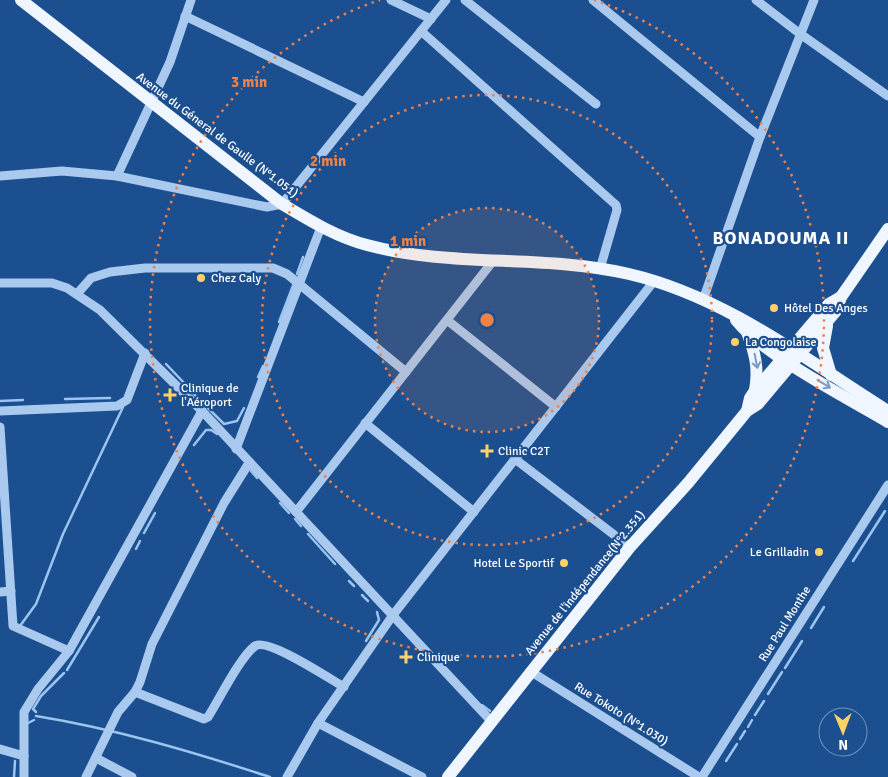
<svg xmlns="http://www.w3.org/2000/svg" width="888" height="777" font-family="Signika,sans-serif">
<style>
.lines{fill:none;stroke-linecap:round;stroke-linejoin:round}
.stream{stroke:#9cc4f0;stroke-width:2.5}
.minor{stroke:#a9c9ee;stroke-width:9}
.major{stroke:#f0f6ff;stroke-width:12}
.oneway{stroke:#7b9ac1}
.ring{fill:none;stroke:#ee8249;stroke-width:2.5;stroke-dasharray:2.5 5}
.poi-dot{fill:#ffd166;stroke:#1b4f8f;stroke-width:2}
.labels{text-anchor:middle;dominant-baseline:central;stroke-width:4.5;stroke-linejoin:round;paint-order:stroke}
.street-label{font-size:12px;fill:#fff;stroke:#1b4f8f}
.poi-label{font-size:12px;fill:#fff;stroke:#1b4f8f;text-anchor:start}
.district-label{font-size:18px;font-weight:bold;letter-spacing:1px;fill:#fff;stroke:#1b4f8f}
.centre{fill:#ee8249;stroke:#1b4f8f;stroke-width:2.5}
.ring-label{font-size:15px;text-anchor:middle;font-weight:bold;fill:#ee8249;stroke:#1b4f8f;stroke-width:4.5;stroke-linejoin:round;paint-order:stroke}
</style>
<rect width="100%" height="100%" fill="#1b4f8f"/>
<g class="lines">
<g class="stream">
<path d="M297,274L303,257"/>
<path d="M279,322L294,283"/>
<path d="M166,364L187,386"/>
<path d="M258,377L263,366"/>
<path d="M191,391L224,424L237,421L244,408"/>
<path d="M65,399L110,398"/>
<path d="M0,401L23,400"/>
<path d="M194,445L206,430H211L217,434"/>
<path d="M251,471L257,478"/>
<path d="M280,503L289,513"/>
<path d="M295,519L301,526"/>
<path d="M144,533L155,513"/>
<path d="M308,534L335,564"/>
<path d="M136,549L140,541"/>
<path d="M853,561L885,511"/>
<path d="M349,581L354,586"/>
<path d="M362,595L368,601"/>
<path d="M20,626L36,604L63,534L123,407"/>
<path d="M811,628L824,607"/>
<path d="M366,641L379,620L377,612"/>
<path d="M785,668L802,641"/>
<path d="M67,670L99,617"/>
<path d="M768,694L782,672"/>
<path d="M482,705L490,711"/>
<path d="M36,712L33,709L41,696L64,673"/>
<path d="M755,715L764,701"/>
<path d="M36,716C116,729 193,752 270,777"/>
<path d="M28,723L34,720"/>
<path d="M748,727L752,720"/>
<path d="M740,739L745,731"/>
<path d="M726,761L737,744"/>
<path d="M14,777L15,761"/>
</g>
<g class="minor">
<path d="M391,0L431,19"/>
<path d="M465,0L596,104"/>
<path d="M593,0L760,137"/>
<path d="M756,0L799,33L888,96"/>
<path d="M185,16L364,102"/>
<path d="M421,31L616,205L617,210L600,269"/>
<path d="M0,176L62,171L117,176L267,207L282,204L446,0"/>
<path d="M117,176L170,62L191,0"/>
<path d="M0,283H52L67,288L100,310L202,411L491,721"/>
<path d="M77,294L91,278L110,272L145,268H273L287,274L406,372"/>
<path d="M703,300L760,137L814,0"/>
<path d="M447,320L556,407"/>
<path d="M0,411L117,406L127,400L145,353"/>
<path d="M365,423L474,512"/>
<path d="M0,427L13,626L69,651"/>
<path d="M236,449L321,227"/>
<path d="M515,459L630,547"/>
<path d="M296,512L493,261"/>
<path d="M0,592L11,591"/>
<path d="M530,671L699,777"/>
<path d="M135,692L204,719L208,717C219,700 240,657 255,646C267,637 330,679 344,687"/>
<path d="M318,723L422,777"/>
<path d="M0,749L24,756"/>
<path d="M96,758L132,777"/>
<path d="M24,777V712L38,689L69,651L202,411"/>
<path d="M86,777L118,712L135,692L140,682L152,644L224,503L249,463"/>
<path d="M287,777L318,723L393,615L654,281"/>
<path d="M702,777L888,485"/>
</g>
<g class="major">
<path d="M21,0L282,204C309,220 336,237 367,245C452,268 543,254 629,274C724,296 807,360 888,411"/>
<path d="M736,320C765,356 846,397 888,422"/>
<path d="M827,326L823,348L831,375"/>
<path d="M747,332C755,353 759,368 755,390"/>
<path d="M747,411L750,398L754,392L829,304L841,297"/>
<path d="M448,777L630,547L688,483L747,411L758,404L836,311L841,297L888,229"/>
</g>
</g>
<defs><path id="oneway-shaft" d="M-6 0H5M1.5-3L5.5 0L1.5 3" fill="none" stroke-width="1.6" stroke-linecap="round" stroke-linejoin="round" transform="scale(1.25)"/></defs>
<g class="oneway">
<use href="#oneway-shaft" transform="translate(756 361) rotate(79)"/>
<use href="#oneway-shaft" transform="translate(824 384) rotate(31)"/>
</g>
<circle cx="487" cy="320" r="112" fill="#ee8249" fill-opacity=".12"/>
<g class="ring">
<circle cx="487" cy="320" r="112"/>
<circle cx="487" cy="320" r="225"/>
<path d="M594 0A337 337 0 1 1 380 0"/>
</g>
<g class="poi-dot">
<circle cx="201" cy="278" r="5"/>
<circle cx="774" cy="308" r="5"/>
<circle cx="735" cy="342" r="5"/>
<path d="M167.5 387.5h5v5h5v5h-5v5h-5v-5h-5v-5h5z"/>
<path d="M484.5 443.5h5v5h5v5h-5v5h-5v-5h-5v-5h5z"/>
<circle cx="819" cy="552" r="5"/>
<circle cx="564" cy="563" r="5"/>
<path d="M403.5 649.5h5v5h5v5h-5v5h-5v-5h-5v-5h5z"/>
</g>
<g class="labels">
<g class="street-label">
<text transform="translate(217 135) rotate(37)">Avenue du Géneral de Gaulle (N°1.051)</text>
<text transform="translate(585 583) rotate(-51)">Avenue de l'indépendance(N°2.351)</text>
<text transform="translate(785 624) rotate(-58)">Rue Paul Monthe</text>
<text transform="translate(621 714) rotate(32)">Rue Tokoto (N°1.030)</text>
</g>
<g class="poi-label">
<text x="211" y="278">Chez Caly</text>
<text x="784" y="308">Hôtel Des Anges</text>
<text x="745" y="342">La Congolaise</text>
<text x="181" y="388">Clinique de<tspan x="181" dy="14">l'Aéroport</tspan></text>
<text x="498" y="451">Clinic C2T</text>
<text x="809" y="552" text-anchor="end">Le Grilladin</text>
<text x="554" y="563" text-anchor="end">Hotel Le Sportif</text>
<text x="417" y="657">Clinique</text>
</g>
<g class="district-label">
<text x="781" y="238">BONADOUMA II</text>
</g>
</g>
<circle cx="487" cy="320" r="8" class="centre"/>
<g class="ring-label">
<text x="249" y="87">3 min</text>
<text x="328" y="166">2 min</text>
<text x="408" y="246">1 min</text>
</g>
<g transform="translate(843 732) rotate(179)"><circle r="24" fill="#1b4f8f" stroke="#7695bc"/>
<path d="M0-4L9 19L0 12L-9 19Z" fill="#ffd166"/>
<text y="-8" font-size="14" font-weight="bold" text-anchor="middle" fill="#ffffff">N</text>
</g>
</svg>
